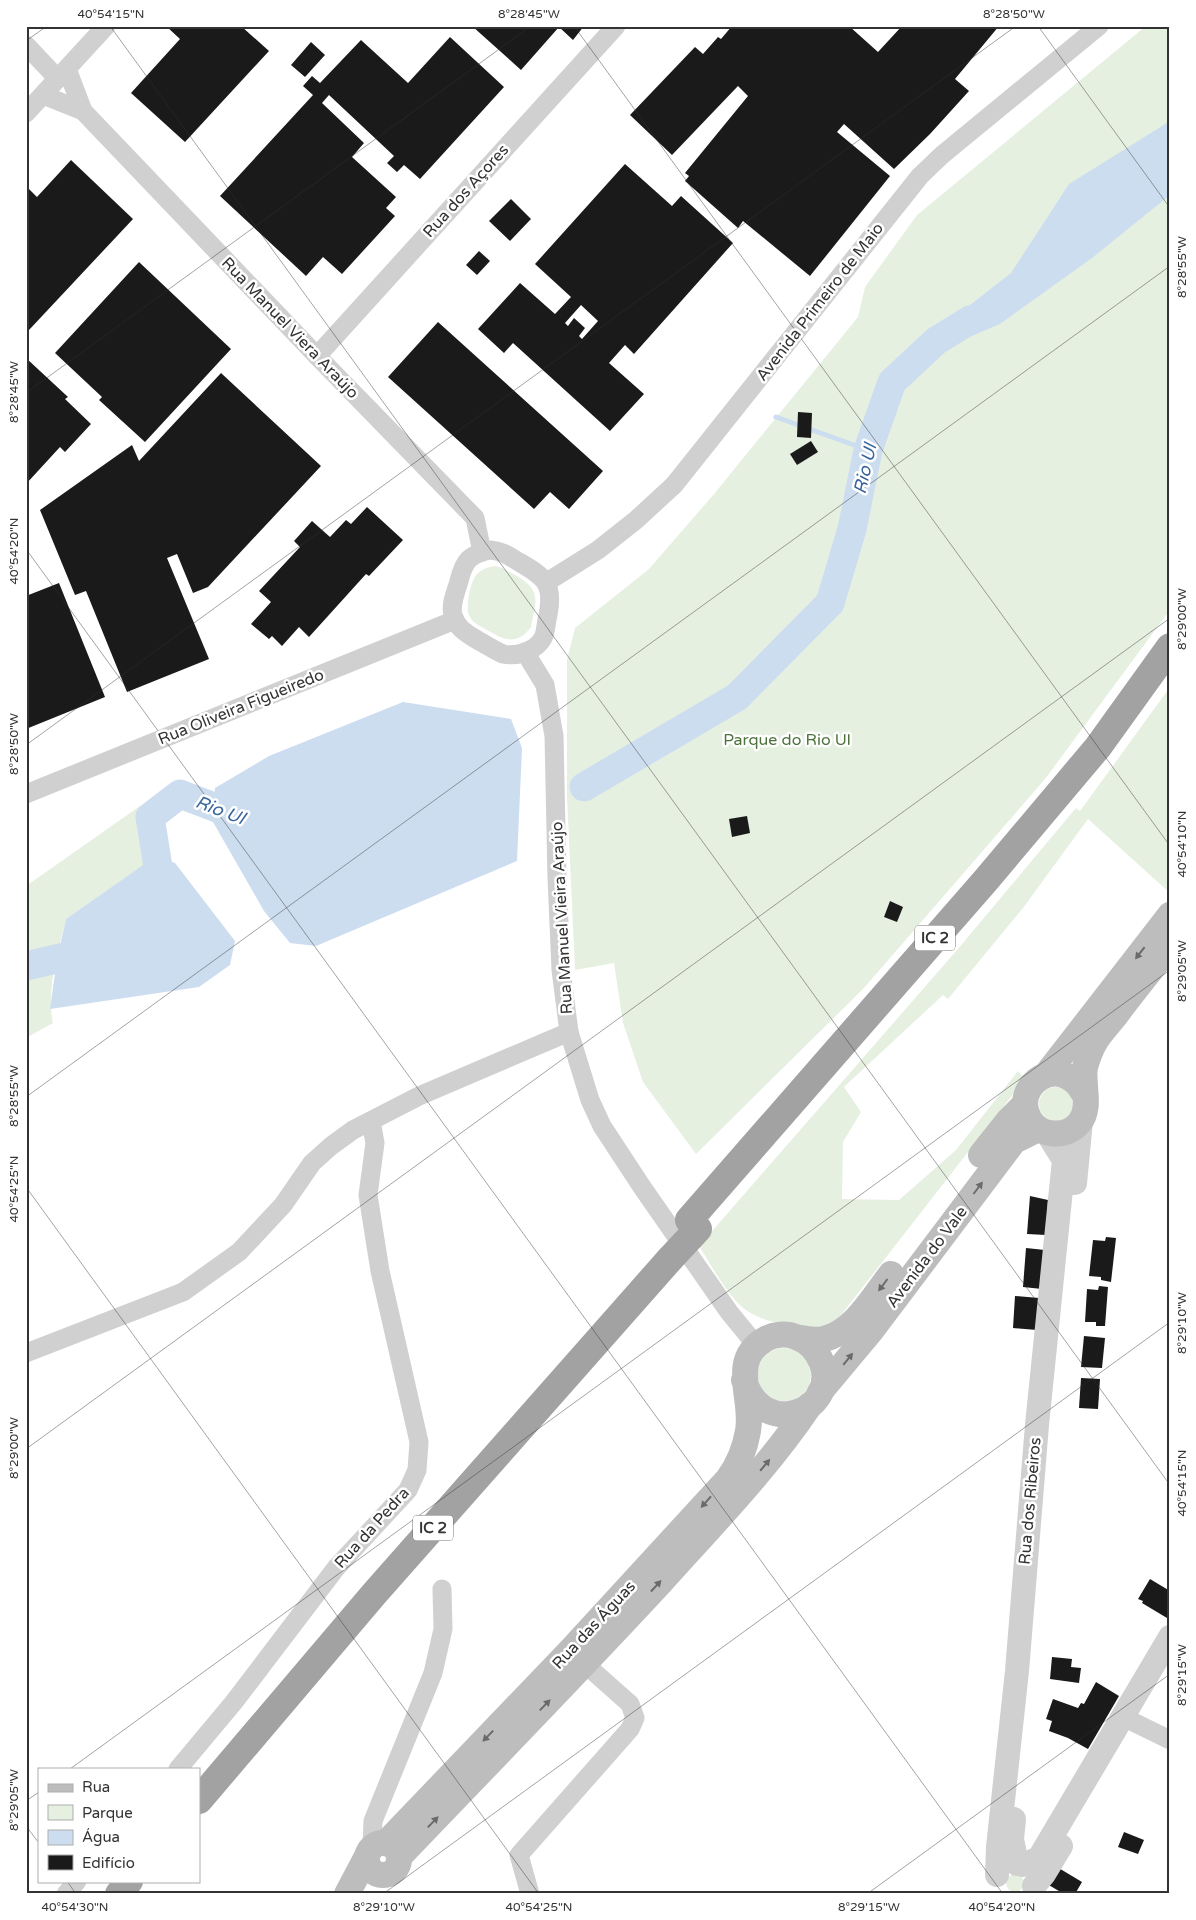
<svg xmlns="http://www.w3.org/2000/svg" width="1196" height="1920" font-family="'Varela Round',sans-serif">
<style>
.green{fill:#e6f0e1}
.water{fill:#cdddf0}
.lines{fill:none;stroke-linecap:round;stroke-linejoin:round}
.stream{stroke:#cdddf0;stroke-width:5}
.river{stroke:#cdddf0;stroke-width:29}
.building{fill:#1a1a1a;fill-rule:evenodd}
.minor{stroke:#d0d0d0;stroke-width:19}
.tertiary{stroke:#d0d0d0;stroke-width:24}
.secondary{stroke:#bdbdbd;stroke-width:26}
.trunk{stroke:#a2a2a2;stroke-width:28}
.trunk-bridge{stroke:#a2a2a2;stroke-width:28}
.oneway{fill:#6a6a6a}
.ticks{fill:none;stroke:#333;stroke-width:1;stroke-opacity:0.45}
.labels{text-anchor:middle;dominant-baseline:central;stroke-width:5;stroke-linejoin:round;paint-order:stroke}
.shield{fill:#fff;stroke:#707070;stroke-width:1}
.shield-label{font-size:15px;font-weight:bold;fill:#333}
.street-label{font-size:16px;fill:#333;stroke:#fff}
.park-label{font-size:16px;fill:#4d723c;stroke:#fff}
.water-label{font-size:18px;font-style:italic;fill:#3a669c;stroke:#fff}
.neatline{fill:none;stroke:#333;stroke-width:2}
.ticks-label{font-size:12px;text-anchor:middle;fill:#333}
</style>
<rect width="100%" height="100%" fill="#fff"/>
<g class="green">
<path d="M1146,26H1170V610L1045,779L864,988L696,1154L643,1082L623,1023L614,963L575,970L567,797V660L575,628L649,569L714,494L858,317L865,287L917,215Z"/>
<path d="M495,566C503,567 509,572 517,576C542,591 536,601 531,627C517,646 504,640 487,630C480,626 472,623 469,615C465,607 471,580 477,574C482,569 488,567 495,566Z"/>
<path d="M1170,687V893L1088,819L1023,908L948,999L943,995L844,1087L861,1112L843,1142L842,1199L899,1200L956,1150L1018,1071L1025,1079L834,1324C828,1325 821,1328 815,1328C794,1329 757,1321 741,1306C724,1290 712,1266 699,1246L957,950L1076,808L1080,811Z"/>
<path d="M140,806L154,858L66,919C58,952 46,990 53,1023L26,1038V886Z"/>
<circle cx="1056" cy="1104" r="17"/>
<circle cx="784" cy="1375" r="27"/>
<circle cx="1015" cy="1883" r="9"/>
</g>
<g class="water">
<path d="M1170,121V195L1092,258L1000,324L948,346L936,341L952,319L1011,273L1069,184Z"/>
<path d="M403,702L511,719L522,748L517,861L316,946L290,943L264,911L213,822L215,788L269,756Z"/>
<path d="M156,856L175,863L235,941L230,965L199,987L50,1009L57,959L66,919Z"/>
</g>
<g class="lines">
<path class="stream" d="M776,417L868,450"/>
<g class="river">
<path d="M584,787L737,697L830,603L852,529L868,450L892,382L936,341L970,320"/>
<path d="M151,895L159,873L150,817L180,794L251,821"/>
<path d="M26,966L95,950"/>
</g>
</g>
<g class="building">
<path d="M166,26H241L269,51L185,142L131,93L180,39Z"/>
<path d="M472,26H584L573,40L559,27L521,70Z"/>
<path d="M732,26H849L878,52L902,26H999L955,79L969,91L930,134L894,169L844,124L837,132L890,176L810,276L743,221L738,228L685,181L689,176L685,173L748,96L738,86L672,155L630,115L695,47L703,54L718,37L721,39Z"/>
<path d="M450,37L504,87L420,179L404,165L397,172L387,163L394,156L329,95L322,103L364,143L352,157L396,197L386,208L395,216L342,274L323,257L306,276L220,196L313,95L303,86L312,76L320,83L361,40L408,83Z"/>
<path d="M311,42L325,55L305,77L291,65Z"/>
<path d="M71,160L133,219L29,330L26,328V186L37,197Z"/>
<path d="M625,164L672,206L681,196L733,243L634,354L625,345L609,363L644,394L610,431L513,343L504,353L478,329L520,283L555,314L571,297L535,264ZM581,305L598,321L582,339L579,336L585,328L574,318L568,326L565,323Z"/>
<path d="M511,199L531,219L510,241L489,221Z"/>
<path d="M479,251L490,261L477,275L466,265Z"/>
<path d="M139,262L231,349L145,442L99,400L102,397L55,353Z"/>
<path d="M438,322L603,471L569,509L550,492L534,509L388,377Z"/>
<path d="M26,358L68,397L65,399L91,424L65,452L60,447L26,484Z"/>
<path d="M221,373L321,466L208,587L193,593L177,554L167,558L209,659L127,692L86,591L75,595L40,510L132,445L139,461Z"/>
<path d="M798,412L812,413L811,438L797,437Z"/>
<path d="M811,441L818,452L797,465L790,454Z"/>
<path d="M367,507L403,540L369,576L366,574L309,637L299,627L282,646L272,636L269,639L251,624L271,602L259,591L300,547L294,541L312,521L330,537L346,520L351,524Z"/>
<path d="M59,583L105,697L26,729V596Z"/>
<path d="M747,816L750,833L732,837L729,819Z"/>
<path d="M890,901L903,907L897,922L884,917Z"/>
<path d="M1030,1196L1048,1200L1046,1235L1027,1234Z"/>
<path d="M1106,1237L1116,1238L1111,1282L1101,1280V1277L1089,1276L1093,1240L1105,1241Z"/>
<path d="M1026,1248L1045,1250L1042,1289L1023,1287Z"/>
<path d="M1099,1286L1108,1287L1105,1326H1096V1322H1085L1087,1289L1098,1290Z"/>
<path d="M1015,1296L1039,1298L1037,1330L1013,1328Z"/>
<path d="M1084,1336L1105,1338L1102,1368L1081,1367Z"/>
<path d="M1081,1378L1100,1379L1098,1409L1079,1408Z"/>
<path d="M1150,1579L1170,1591V1612L1167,1618L1142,1603L1143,1601L1138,1599Z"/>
<path d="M1052,1657L1072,1659L1071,1667L1081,1668L1079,1683L1050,1679Z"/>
<path d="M1096,1682L1119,1696L1088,1749L1068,1738L1049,1731L1052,1721L1046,1719L1053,1699L1078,1708L1081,1703L1084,1704Z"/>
<path d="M1124,1832L1144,1840L1138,1854L1118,1847Z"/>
<path d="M1057,1867L1082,1882L1075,1894H1064L1047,1884Z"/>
</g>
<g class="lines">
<g class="minor">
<path d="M26,45L58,79"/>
<path d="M67,69L83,111L317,356L475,518L482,552"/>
<path d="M43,95L83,111"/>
<path d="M26,113L106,26"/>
<path d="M317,356L616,26"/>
<path d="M491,550C502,551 509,556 519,562C545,577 554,584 548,615C546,622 546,632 543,638C536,651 517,657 503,654C495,651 487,645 479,641C468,634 457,629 453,615C450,604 456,592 459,581C464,561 469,554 491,550Z"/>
<path d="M547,582L598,550L636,520L674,485L920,176L942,155L1099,26"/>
<path d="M525,652L545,685L554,736L557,878L561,970L569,1032L590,1100L602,1126L642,1187L729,1312L756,1345"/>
<path d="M26,794L455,620"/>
<path d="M26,1353L183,1292L239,1252L283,1205L312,1163L331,1146L353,1130L419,1096L569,1032"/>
<path d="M1123,1717L1170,1740"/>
<path d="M178,1769L234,1702L336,1568L408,1490L417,1470L419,1442L380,1271L368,1195L375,1143L371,1121"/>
<path d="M372,1846L373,1821L433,1673L443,1629L442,1589"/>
<path d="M66,1894L77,1881"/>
<path d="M530,1894L519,1855L630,1729L635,1718L630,1704L585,1664"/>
</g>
<g class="tertiary">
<path d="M1075,1183L1081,1121"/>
<path d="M1014,1819L1012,1839L1017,1864"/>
<path d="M1023,1865L1039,1858L1170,1637"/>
<path d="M997,1875L998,1847L1017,1671L1037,1425L1064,1160L1047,1133"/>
<path d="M1034,1886L1044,1874L1061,1846"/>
</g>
<g class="secondary">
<path d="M1046,1075L1170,915"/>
<path d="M1084,1094C1061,1050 1009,1086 1030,1120C1041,1137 1067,1138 1079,1123C1092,1108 1082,1085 1085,1067C1087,1060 1091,1049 1095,1042C1100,1033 1109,1024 1116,1015C1133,992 1152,969 1170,946"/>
<path d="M981,1155L1008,1121L1025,1104"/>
<path d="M800,1338C808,1339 817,1341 824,1339C854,1332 873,1297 891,1274"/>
<path d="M820,1392L871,1331L1014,1141L1038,1129"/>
<circle cx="383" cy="1859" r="16"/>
<path d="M386,1843L571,1650L728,1479C739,1464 745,1449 748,1431C754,1399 729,1361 764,1340C773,1334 786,1333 796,1337C809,1341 817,1351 822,1363C839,1410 763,1442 744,1380"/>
<path d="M399,1857C487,1765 576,1674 662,1581C713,1524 767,1469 810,1405"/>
<path d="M347,1894L366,1858"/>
</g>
<g class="trunk">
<path d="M689,1220L986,880L1098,747L1170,647"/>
<path d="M199,1800L374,1594L670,1259"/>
<path d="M119,1894L129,1881"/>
</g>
<path class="trunk-bridge" d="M670,1259L698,1229"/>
</g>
<defs><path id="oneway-solid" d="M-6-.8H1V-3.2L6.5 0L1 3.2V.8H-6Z" transform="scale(1.25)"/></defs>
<g class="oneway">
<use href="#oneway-solid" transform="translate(1140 953) rotate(128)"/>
<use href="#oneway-solid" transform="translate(978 1188) rotate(-53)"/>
<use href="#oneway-solid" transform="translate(883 1285) rotate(127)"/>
<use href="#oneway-solid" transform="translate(848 1359) rotate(-51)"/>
<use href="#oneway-solid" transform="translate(765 1465) rotate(-50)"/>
<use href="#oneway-solid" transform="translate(706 1502) rotate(132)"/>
<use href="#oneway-solid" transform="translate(656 1586) rotate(-47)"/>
<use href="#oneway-solid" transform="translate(545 1705) rotate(-46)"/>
<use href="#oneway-solid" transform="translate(488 1736) rotate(134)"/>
<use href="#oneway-solid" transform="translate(433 1822) rotate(-46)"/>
</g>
<path class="ticks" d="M110,26L1170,1485M574,26L1170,846M1038,26L1170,208M26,41L47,26M26,393L531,26M26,549L1003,1894M26,745L1016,26M26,1097L1170,266M26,1187L539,1894M26,1449L1170,618M70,1769L1170,970M26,1801L39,1792M26,1826L39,1843M67,1881L76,1894M383,1894L1170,1322M867,1894L1170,1674"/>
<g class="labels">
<g class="shield">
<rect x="915" y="925.5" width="40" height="25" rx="4"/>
<rect x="413" y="1515.5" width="40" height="25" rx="4"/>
</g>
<g class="shield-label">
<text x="935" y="938">IC 2</text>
<text x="433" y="1528">IC 2</text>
</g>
<g class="street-label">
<text transform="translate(466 191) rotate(-48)">Rua dos Açores</text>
<text transform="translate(820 302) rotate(-52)">Avenida Primeiro de Maio</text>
<text transform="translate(290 328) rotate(46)">Rua Manuel Viera Araújo</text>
<text transform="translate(241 707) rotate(-22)">Rua Oliveira Figueiredo</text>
<text transform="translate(562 918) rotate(-93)">Rua Manuel Vieira Araújo</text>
<text transform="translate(927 1257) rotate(-53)">Avenida do Vale</text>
<text transform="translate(1030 1501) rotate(-85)">Rua dos Ribeiros</text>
<text transform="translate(372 1528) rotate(-48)">Rua da Pedra</text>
<text transform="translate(594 1625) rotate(-47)">Rua das Águas</text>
</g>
<g class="park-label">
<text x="787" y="740">Parque do Rio Ul</text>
</g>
<g class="water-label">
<text transform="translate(865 469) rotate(-77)">Rio Ul</text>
<text transform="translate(220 810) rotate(21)">Rio Ul</text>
</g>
</g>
<rect width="1196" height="1920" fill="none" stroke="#ffffff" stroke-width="55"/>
<rect x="38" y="1768" width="162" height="115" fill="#ffffff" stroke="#adadad"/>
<rect x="48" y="1784" width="25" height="8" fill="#bdbdbd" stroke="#adadad"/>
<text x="82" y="1792" font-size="15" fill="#333333">Rua</text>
<rect x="48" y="1805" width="25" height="15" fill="#e6f0e1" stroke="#adadad"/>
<text x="82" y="1818" font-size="15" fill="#333333">Parque</text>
<rect x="48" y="1830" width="25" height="15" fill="#cdddf0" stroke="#adadad"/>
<text x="82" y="1842" font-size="15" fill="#333333">Água</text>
<rect x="48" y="1855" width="25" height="15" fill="#1a1a1a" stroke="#adadad"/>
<text x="82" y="1868" font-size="15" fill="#333333">Edifício</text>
<rect x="28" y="28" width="1140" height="1864" class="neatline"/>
<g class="ticks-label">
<text x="111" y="18">40°54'15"N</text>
<text x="529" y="18">8°28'45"W</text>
<text x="1014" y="18">8°28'50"W</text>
<text transform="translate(1182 267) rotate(-90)" y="4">8°28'55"W</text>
<text transform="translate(14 392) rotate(-90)" y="4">8°28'45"W</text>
<text transform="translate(14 551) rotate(-90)" y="4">40°54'20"N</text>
<text transform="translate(1182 619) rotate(-90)" y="4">8°29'00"W</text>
<text transform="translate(14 744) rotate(-90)" y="4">8°28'50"W</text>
<text transform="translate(1182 844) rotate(-90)" y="4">40°54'10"N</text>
<text transform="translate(1182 971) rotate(-90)" y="4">8°29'05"W</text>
<text transform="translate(14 1096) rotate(-90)" y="4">8°28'55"W</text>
<text transform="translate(14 1189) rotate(-90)" y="4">40°54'25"N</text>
<text transform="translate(1182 1323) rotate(-90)" y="4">8°29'10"W</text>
<text transform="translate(14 1448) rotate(-90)" y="4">8°29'00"W</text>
<text transform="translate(1182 1483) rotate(-90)" y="4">40°54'15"N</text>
<text transform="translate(1182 1675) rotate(-90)" y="4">8°29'15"W</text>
<text transform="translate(14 1800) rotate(-90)" y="4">8°29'05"W</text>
<text x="75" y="1911">40°54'30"N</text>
<text x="384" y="1911">8°29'10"W</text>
<text x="539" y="1911">40°54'25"N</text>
<text x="869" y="1911">8°29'15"W</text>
<text x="1002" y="1911">40°54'20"N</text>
</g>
</svg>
